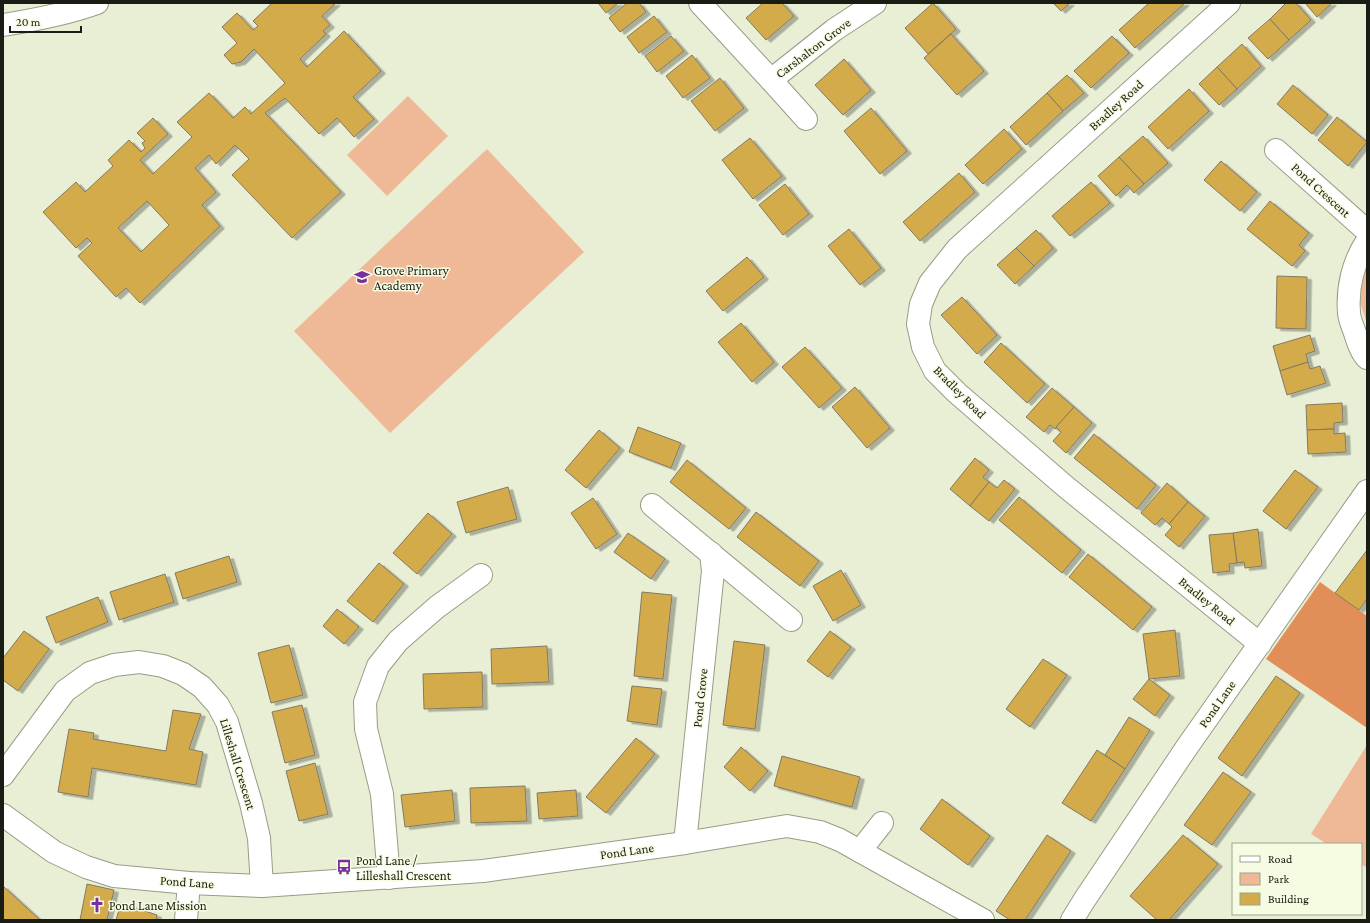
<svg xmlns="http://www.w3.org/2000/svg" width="1370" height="923" font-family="'Crimson Pro',serif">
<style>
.green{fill:#efb998}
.forest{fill:#e18e59}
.building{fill:#d3ab4b;stroke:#837962;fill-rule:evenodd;filter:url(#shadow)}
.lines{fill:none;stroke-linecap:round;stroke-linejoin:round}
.street-casing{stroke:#979d85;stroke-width:24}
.street{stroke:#fff;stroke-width:22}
.labels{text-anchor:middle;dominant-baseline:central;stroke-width:3;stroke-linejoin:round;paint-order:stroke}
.street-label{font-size:13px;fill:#1a1d13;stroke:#f5fce2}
.poi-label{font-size:13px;fill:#1a1d13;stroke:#f5fce2;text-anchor:start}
</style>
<defs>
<filter id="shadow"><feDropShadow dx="4.5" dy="2.5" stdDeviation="0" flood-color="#0004"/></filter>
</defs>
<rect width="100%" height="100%" fill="#e8efd5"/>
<g class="green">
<path d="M408,96L448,136L387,196L347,155Z"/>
<path d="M487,149L584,252L390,433L294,331Z"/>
<path d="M1367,266V324L1359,299L1364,271Z"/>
<path d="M1367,745V868L1361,864V844H1327L1311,834Z"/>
</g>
<path class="forest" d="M1320,582L1367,616V728L1266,659Z"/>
<g class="building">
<path d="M272,3H336L322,16L330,25L323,31L326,34L300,59L307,67L344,31L381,71L353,97L374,119L354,137L337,118L319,134L285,98L265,113L341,192L292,238L232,175L249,159L235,145L216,164L209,155L195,168L216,192L202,205L220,226L140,303L126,288L116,297L78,256L92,243L87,238L76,248L43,212L76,182L85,192L113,166L108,160L129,140L141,152L145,148L142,143L145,141L137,133L153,118L168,134L140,160L153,174L192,137L177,122L209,93L233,118L245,107L251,114L285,83L254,49L241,62L232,64L224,55L237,43L222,27L237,13L253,30L258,26L253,21ZM147,201L169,225L141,252L118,228Z"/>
<path d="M598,3H618L606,13Z"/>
<path d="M627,3H639L646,12L620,32L609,18Z"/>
<path d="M763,3H782L794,16L766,40L746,18Z"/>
<path d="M933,3L956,29L928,54L905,28Z"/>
<path d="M1053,3H1070L1061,11Z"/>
<path d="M1149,3H1185L1135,48L1119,30Z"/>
<path d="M1286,3H1296L1311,20L1289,40L1270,19Z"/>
<path d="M1305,3H1332L1317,17Z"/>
<path d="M654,16L667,32L639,53L627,37Z"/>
<path d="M1270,19L1289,40L1268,59L1248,38Z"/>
<path d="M951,34L984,71L957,95L924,58Z"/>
<path d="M671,36L684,51L657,72L645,56Z"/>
<path d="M1112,36L1129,53L1091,88L1074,71Z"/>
<path d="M1242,44L1261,66L1237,89L1217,67Z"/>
<path d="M692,55L710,78L683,98L666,76Z"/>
<path d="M844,59L871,90L843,115L815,85Z"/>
<path d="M1217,67L1237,89L1219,105L1199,84Z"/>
<path d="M1067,75L1084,93L1063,111L1047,93Z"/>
<path d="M720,78L744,108L715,131L691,101Z"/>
<path d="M1293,85L1328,115L1312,134L1277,104Z"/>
<path d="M1189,89L1209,111L1168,149L1148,127Z"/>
<path d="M1047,93L1063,111L1026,145L1010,127Z"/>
<path d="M871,108L907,151L880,174L844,131Z"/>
<path d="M1337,117L1367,142L1348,166L1318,140Z"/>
<path d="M1004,129L1022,149L983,184L965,165Z"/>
<path d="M1143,136L1168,163L1144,184L1119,157Z"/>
<path d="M750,138L782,176L753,199L722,160Z"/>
<path d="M1119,157L1144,184L1134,193L1127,185L1116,196L1098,176Z"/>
<path d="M1221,161L1257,192L1240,211L1204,180Z"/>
<path d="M959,173L975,192L920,241L903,222Z"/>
<path d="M1091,182L1110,203L1070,236L1052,216Z"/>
<path d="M785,184L809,214L783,235L759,205Z"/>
<path d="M1270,201L1309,233L1299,245L1305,251L1292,266L1247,229Z"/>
<path d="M849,229L881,268L860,285L828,246Z"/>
<path d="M1036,230L1053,248L1034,266L1016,248Z"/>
<path d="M1016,248L1034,266L1015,284L997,265Z"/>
<path d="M747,257L764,277L723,311L706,291Z"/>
<path d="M1277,276L1307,277L1306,329L1276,328Z"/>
<path d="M962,297L997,335L977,354L941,315Z"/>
<path d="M741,323L774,362L752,382L718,342Z"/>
<path d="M1310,335L1315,351L1306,354L1308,362L1280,371L1273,346Z"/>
<path d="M1001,343L1045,384L1027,403L984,362Z"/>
<path d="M805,347L842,388L819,408L782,367Z"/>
<path d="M1308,362L1310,369L1320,366L1326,383L1287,395L1280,371Z"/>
<path d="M855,387L890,428L867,448L832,407Z"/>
<path d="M1052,388L1074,407L1055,429L1050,425L1044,432L1026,417Z"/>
<path d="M1342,403L1343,422L1334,423V429L1307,430L1306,405Z"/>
<path d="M1074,407L1092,423L1066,453L1053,441L1061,432L1056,427Z"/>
<path d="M638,427L681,443L671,468L629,452Z"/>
<path d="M1334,429V434L1345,433L1346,452L1308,454L1307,430Z"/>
<path d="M599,430L620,448L586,488L565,470Z"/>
<path d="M1094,434L1156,485L1137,509L1074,458Z"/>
<path d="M975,458L989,470L983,477L989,482L970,506L950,489Z"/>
<path d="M687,460L746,508L729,529L670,482Z"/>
<path d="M1295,470L1318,487L1286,529L1263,511Z"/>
<path d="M1004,480L1015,489L989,521L970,506L989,482L997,488Z"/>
<path d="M1167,483L1188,502L1169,524L1162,518L1155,525L1141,513Z"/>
<path d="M508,487L517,519L466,533L457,502Z"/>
<path d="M1019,497L1081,550L1062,573L999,520Z"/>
<path d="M593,498L617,534L596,549L571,513Z"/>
<path d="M1188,502L1205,516L1179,547L1165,535L1172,527L1169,524Z"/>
<path d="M756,512L819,561L800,586L737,537Z"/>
<path d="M428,513L452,534L417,574L393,553Z"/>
<path d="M1258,529L1262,566L1245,568L1244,562L1237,563L1233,533Z"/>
<path d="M628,533L665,559L651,579L614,552Z"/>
<path d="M1233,533L1237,563L1229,564L1230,571L1213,573L1209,535Z"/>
<path d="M1367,550V599L1359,610L1335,593Z"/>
<path d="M1088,554L1152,607L1133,630L1069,577Z"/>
<path d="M229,556L237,582L183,599L175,573Z"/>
<path d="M379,563L404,584L373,622L347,601Z"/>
<path d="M841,570L861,605L833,621L813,586Z"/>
<path d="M165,574L174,602L119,620L110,592Z"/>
<path d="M642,592L672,595L663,679L634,676Z"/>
<path d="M98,597L108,622L56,643L46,617Z"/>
<path d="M337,609L359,627L344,644L323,626Z"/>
<path d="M1175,630L1180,676L1149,679L1143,634Z"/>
<path d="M24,631L49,649L18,691L3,680V658Z"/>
<path d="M830,631L851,647L828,677L807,661Z"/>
<path d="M734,641L765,645L755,729L723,725Z"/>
<path d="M289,645L303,695L271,703L258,653Z"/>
<path d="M547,646L549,682L492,684L491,649Z"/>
<path d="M1043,659L1067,675L1030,727L1006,709Z"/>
<path d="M482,672L483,707L424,709L423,674Z"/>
<path d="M1276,676L1300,693L1242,776L1218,758Z"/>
<path d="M1149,679L1170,695L1155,716L1133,699Z"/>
<path d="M632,686L662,689L657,725L627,721Z"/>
<path d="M302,705L315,755L285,763L272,712Z"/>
<path d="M173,710L201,714L189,749L203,752L196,785L92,768L88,797L58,792L69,729L94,733L93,739L166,751Z"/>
<path d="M1129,717L1150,730L1125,769L1105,755Z"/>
<path d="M636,738L655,754L606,813L586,797Z"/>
<path d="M741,747L768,771L750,791L724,767Z"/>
<path d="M1097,750L1125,769L1091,821L1062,803Z"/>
<path d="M782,756L860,777L852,807L774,786Z"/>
<path d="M315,763L328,814L299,821L286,771Z"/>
<path d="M1223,772L1251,792L1212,845L1184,825Z"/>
<path d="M525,786L527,821L471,823L470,788Z"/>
<path d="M452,790L455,821L405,827L401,795Z"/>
<path d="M576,790L578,816L539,819L537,793Z"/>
<path d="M942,799L990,836L968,865L920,829Z"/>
<path d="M1047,835L1071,851L1025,920H1010L996,911Z"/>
<path d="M1183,835L1218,864L1169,920H1157L1130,896Z"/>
<path d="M87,884L114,890L107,920H80Z"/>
<path d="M3,886L40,920H3Z"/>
<path d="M121,903L157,915L156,920H116Z"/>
</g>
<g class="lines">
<g class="street-casing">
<g id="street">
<path d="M700,3L771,80L834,30L875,3"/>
<path d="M1229,3L957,249L930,283L921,304L918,324L923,347L935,371L957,393L1066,487L1260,644"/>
<path d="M3,25C35,20 67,14 97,3"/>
<path d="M771,80L806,119"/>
<path d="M1276,150L1367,231"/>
<path d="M1367,241C1353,262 1347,288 1349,312C1349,319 1353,327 1355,333C1358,342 1361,352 1367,358"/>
<path d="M652,505L791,620"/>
<path d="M3,775L65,691L90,673L114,665L139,662L163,666L183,674L202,687L218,705L227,722L251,803L259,838L262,886"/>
<path d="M3,815L54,852L86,867L114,876L189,883L262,886L483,871L685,843L787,826L820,832L840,840L983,920"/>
<path d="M685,843L713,571L711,553"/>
<path d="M860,851L882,823"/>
<path d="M389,878L382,794L366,729L365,702L378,666L398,641L437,607L481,575"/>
<path d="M186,920L189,883"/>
<path d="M1072,920L1085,899L1187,747L1367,491"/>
</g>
</g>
<use href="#street" class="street"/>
</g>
<defs>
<g id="school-bare" transform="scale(1.2)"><path d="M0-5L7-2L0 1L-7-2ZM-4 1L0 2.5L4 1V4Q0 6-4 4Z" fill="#7a2fa1" stroke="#f5fce2" stroke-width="2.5" paint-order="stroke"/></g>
<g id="bus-bare" transform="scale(1.2)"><path d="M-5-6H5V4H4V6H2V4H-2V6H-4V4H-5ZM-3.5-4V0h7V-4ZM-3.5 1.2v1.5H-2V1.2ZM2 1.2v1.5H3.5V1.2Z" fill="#7a2fa1" stroke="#f5fce2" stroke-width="2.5" paint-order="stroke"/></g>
<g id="church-bare" transform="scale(1.2)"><path d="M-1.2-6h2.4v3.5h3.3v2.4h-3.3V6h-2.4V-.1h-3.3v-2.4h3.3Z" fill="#7a2fa1" stroke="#f5fce2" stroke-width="2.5" paint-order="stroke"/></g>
</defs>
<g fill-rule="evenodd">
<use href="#school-bare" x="362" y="277"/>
<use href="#bus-bare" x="344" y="867"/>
<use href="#church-bare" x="97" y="905"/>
</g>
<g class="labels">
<g class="street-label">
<text transform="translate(813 48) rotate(-37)">Carshalton Grove</text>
<text transform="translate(1116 105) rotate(-42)">Bradley Road</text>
<text transform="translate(1321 190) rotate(42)">Pond Crescent</text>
<text transform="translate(960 392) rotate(45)">Bradley Road</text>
<text transform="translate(1207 601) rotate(39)">Bradley Road</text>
<text transform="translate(700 698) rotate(-84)">Pond Grove</text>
<text transform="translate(1217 704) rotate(-55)">Pond Lane</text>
<text transform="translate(238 764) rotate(73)">Lilleshall Crescent</text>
<text transform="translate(627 851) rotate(-8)">Pond Lane</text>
<text transform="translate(187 882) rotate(4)">Pond Lane</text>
</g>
<g class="poi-label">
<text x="374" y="270">Grove Primary<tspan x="374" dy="15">Academy</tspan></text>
<text x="356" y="860">Pond Lane /<tspan x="356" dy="15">Lilleshall Crescent</tspan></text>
<text x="109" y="905">Pond Lane Mission</text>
</g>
</g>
<rect width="1370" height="923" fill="none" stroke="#1a1d13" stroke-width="8"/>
<rect x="1232" y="843" width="130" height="72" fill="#f5fce2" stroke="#9da38f"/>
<rect x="1240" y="856" width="20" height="6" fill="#ffffff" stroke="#9da38f"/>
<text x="1268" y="863" font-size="12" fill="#1a1d13">Road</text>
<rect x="1240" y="873" width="20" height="12" fill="#efb998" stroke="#9da38f"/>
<text x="1268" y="883" font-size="12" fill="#1a1d13">Park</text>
<rect x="1240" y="893" width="20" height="12" fill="#d3ab4b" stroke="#9da38f"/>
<text x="1268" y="903" font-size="12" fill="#1a1d13">Building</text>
<path d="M10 26v6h71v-6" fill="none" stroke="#1a1d13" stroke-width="2"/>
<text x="16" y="26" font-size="12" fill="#1a1d13" stroke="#f5fce2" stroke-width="3" paint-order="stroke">20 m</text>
</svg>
